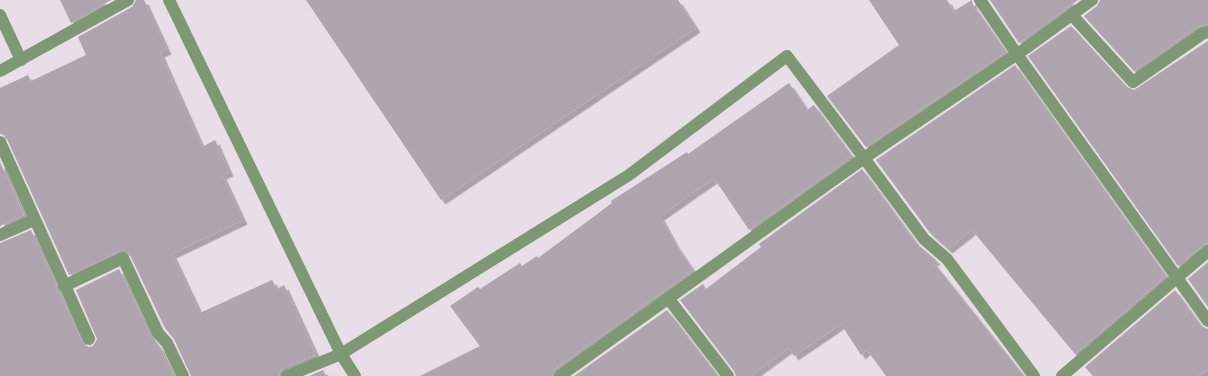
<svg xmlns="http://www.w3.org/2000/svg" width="1208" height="376" font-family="Cabin,sans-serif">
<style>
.building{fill:#aea5ae;filter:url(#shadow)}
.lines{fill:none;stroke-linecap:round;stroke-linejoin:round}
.service{stroke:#7d9872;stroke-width:12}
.minor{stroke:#7d9872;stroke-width:12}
</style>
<defs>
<filter id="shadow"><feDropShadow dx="4.5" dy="4.5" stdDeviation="0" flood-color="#0004"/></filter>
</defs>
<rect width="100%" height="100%" fill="#e7dee7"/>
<g class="building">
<path d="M60,0H111L71,23Z"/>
<path d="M136,0H144L167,50L160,53L202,147L215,140L229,172L222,175L243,220L172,254L200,313L272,280L277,289L284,285L316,355L284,368L280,371L279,376H191L174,339L165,328L130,255L127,251H120L69,275L7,139L4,135L0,134V88L28,75L31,81L86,55L78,37L132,7Z"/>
<path d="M306,0H678L696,28L441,200Z"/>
<path d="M869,0H947L954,11L972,0L973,5L1006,52L866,147L827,96L899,45Z"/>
<path d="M990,0H1078L1019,43Z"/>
<path d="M1100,0H1208V24L1197,27L1134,71L1084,16L1097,6Z"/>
<path d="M1071,26L1127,87L1134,90L1208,41V243L1203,245L1178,266L1028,56Z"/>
<path d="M1015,65L1166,276L1075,354L972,230L948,249L930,233L876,160Z"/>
<path d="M789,83L807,110L814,105L852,156L749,230L716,181L714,182L713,179L660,216L674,242L693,270L555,369L552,376H420L480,346L450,306L478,287L480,289L520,263L522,266L537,256L538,258L612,203L611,201L687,152L688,154Z"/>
<path d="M0,162L24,215L0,226Z"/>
<path d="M862,169L917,244L936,260L933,262L1024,376H886L867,350L861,355L841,324L794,356L789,348L751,376H736L734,371L680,300L703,284L706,289L761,247L759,244Z"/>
<path d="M31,230L57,289L84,345L89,347L93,346L97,339L76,290L119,269L151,336L160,348L174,376H0V243Z"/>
<path d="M1208,262V307L1188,279Z"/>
<path d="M1175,290L1201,326L1208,329V369L1198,376H1093L1085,367Z"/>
<path d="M667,310L718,376H574Z"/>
<path d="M323,370L326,376H309Z"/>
</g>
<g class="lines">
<g class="service">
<path d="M0,15L21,60"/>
<path d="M1072,15L1133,82L1202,34L1208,32"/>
<path d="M0,142L89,339"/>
<path d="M864,158L924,239L947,259L1034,376"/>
<path d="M0,235L34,220"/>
<path d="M64,286L123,258L158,333L167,343L183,376"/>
</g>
<g class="minor">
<path d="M169,0L341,354L355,376"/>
<path d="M980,0L1016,53L1208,321"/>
<path d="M0,71L128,0"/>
<path d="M668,298L728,376"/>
<path d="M287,376L341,354L629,175L787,56L864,158"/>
<path d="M560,376L864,158L1029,46L1092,0"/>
<path d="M1062,376L1208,251"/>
</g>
</g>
</svg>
